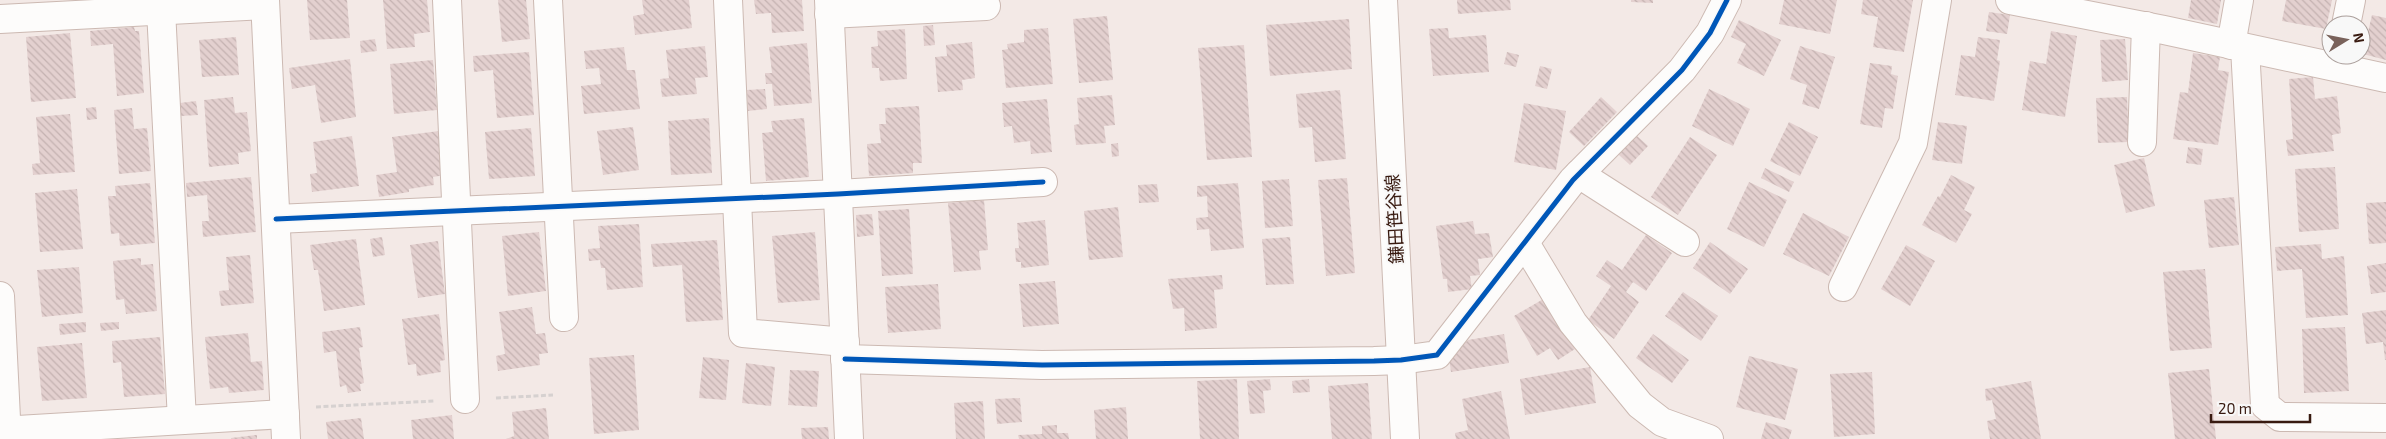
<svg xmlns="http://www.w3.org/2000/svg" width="2386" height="439" font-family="'Exo 2','Noto Sans JP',sans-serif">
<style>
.building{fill:url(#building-back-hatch)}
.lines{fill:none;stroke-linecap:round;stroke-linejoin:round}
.minor-casing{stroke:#ccb9b2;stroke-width:30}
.path{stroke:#d6d1d0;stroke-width:3;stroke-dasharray:5 2.5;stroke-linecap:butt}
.minor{stroke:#fdfcfb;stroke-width:28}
.cycleway-casing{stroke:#f8f8f8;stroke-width:8}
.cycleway{stroke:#0057b8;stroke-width:5}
.labels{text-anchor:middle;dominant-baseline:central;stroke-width:4;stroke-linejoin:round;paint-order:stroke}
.street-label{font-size:18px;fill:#381a10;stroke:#f8f8f8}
</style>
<defs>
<pattern id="building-back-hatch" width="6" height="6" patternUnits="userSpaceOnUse" patternTransform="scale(1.25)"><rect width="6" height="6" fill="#e3d0cf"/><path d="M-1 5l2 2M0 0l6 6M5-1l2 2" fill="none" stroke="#c4b2b1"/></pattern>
</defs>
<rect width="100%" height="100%" fill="#f3e9e6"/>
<g class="building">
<path d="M307,0H347L350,38L310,40Z"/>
<path d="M383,0H427L430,32L414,34L415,47L387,49Z"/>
<path d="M498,0H526L530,39L502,42Z"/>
<path d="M642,0H689L692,28L635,35L633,16L644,14Z"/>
<path d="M754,0H802L804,31L772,33L771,13L756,14Z"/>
<path d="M1457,0H1510L1511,10L1458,14Z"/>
<path d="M1631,0H1653V3L1631,2Z"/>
<path d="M1784,0H1837L1830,34L1779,24Z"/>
<path d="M1863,0H1913L1904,52L1873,47L1878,17L1861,14Z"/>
<path d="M2191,0H2221L2217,24L2188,18Z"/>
<path d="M2286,0H2332L2326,29L2282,21Z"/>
<path d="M1989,12L2010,15L2007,34L1986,31Z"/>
<path d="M2372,15L2386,18V60L2363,54Z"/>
<path d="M1107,16L1113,80L1079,83L1073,19Z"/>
<path d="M1349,19L1352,69L1270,76L1266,25Z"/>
<path d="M1739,20L1781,40L1764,76L1737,63L1746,44L1731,37Z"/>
<path d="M933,25L935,45L924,46L923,26Z"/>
<path d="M134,27L135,31H139L144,93L117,96L113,44L91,46L90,31Z"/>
<path d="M1048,28L1053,84L1006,88L1002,50L1008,49L1007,44L1024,42V30Z"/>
<path d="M1448,28L1449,38L1486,35L1489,72L1433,76L1429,29Z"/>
<path d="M905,29L907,79L880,81L879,68H872L871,47L878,46L877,31Z"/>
<path d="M2051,31L2077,36L2065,117L2022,110L2030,61L2046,64Z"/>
<path d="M70,33L76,98L31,102L26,37Z"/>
<path d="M236,37L239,75L202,77L199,40Z"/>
<path d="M1978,37L2000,40L1997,60L2000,61L1994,101L1955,95L1961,55L1975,57Z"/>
<path d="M375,39L377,51L361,53L360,41Z"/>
<path d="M2125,39L2128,80L2102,82L2100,40Z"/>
<path d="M972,42L975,78L962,80L963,90L938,92L935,57L947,56L946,45Z"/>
<path d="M807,43L812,103L774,106L772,84H766L765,73H772L769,47Z"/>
<path d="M1244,45L1252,157L1207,160L1198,48Z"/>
<path d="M705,46L708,77L695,78L697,94L662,97L660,79L669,78L666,50Z"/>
<path d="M1800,46L1835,57L1819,109L1802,104L1807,85L1790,79Z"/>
<path d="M624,47L627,70H635L640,109L584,114L581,86L601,84L599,68L586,69L584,51Z"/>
<path d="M529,52L534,115L497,118L493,70L474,72L473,56Z"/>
<path d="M1507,52L1519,55L1516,67L1504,64Z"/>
<path d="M2193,53L2220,57L2218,70L2229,72L2218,145L2173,139L2180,92L2188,93Z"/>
<path d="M350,59L356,117L321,123L315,85L292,89L289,68Z"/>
<path d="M433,60L437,110L394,114L390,64Z"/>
<path d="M1870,63L1892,66L1891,74L1898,76L1893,109L1885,108L1882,128L1860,124Z"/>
<path d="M1540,66L1552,69L1547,89L1535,86Z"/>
<path d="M2313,77L2315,99L2337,96L2341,133L2332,135L2334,151L2288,156L2286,140L2293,139L2289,79Z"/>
<path d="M765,89L767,109L748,111L747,90Z"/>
<path d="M1709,89L1750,109L1733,146L1692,126Z"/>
<path d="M1340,90L1346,159L1315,162L1312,127L1299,128L1296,94Z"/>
<path d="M1112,95L1115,125L1104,126L1106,143L1076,145L1074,125L1079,124L1077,98Z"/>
<path d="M233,97L235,113L247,112L251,151L238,153L239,164L209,167L204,100Z"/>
<path d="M1601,97L1617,112L1584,146L1569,132Z"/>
<path d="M2127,97L2129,142L2098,143L2096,98Z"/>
<path d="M1047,99L1052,152L1031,154L1030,141L1014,143L1012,126L1004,127L1002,103Z"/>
<path d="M196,101L198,115L181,116L180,103Z"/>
<path d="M1524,103L1566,111L1556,170L1514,162Z"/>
<path d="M919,106L922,163H913V173L869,176L867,144L881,143L879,124H886L885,108Z"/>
<path d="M96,107L97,119L87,120L86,108Z"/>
<path d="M132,108L134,129L147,128L151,171L119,174L114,110Z"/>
<path d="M70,114L75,172L33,175L32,164L40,163L36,117Z"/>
<path d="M709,118L712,173L671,175L668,121Z"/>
<path d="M804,118L809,177L766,181L762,133L773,132L771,121Z"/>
<path d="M1789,122L1818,137L1800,176L1770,161Z"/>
<path d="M1938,122L1967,126L1962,164L1932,160Z"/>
<path d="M633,127L639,170L603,175L597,131Z"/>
<path d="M531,128L535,176L489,179L485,132Z"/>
<path d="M439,131L445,175L433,177L434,185L409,189V192L379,197L376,175L397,172L392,137Z"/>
<path d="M1636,135L1648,146L1630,165L1618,154Z"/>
<path d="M352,136L359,186L312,192L310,174L317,173L313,142Z"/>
<path d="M1690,137L1717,155L1678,215L1651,197Z"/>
<path d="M1118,143L1119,156L1112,157L1111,144Z"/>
<path d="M2188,147L2203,149L2201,165L2186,163Z"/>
<path d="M2144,158L2155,206L2126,213L2114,165Z"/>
<path d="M2335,167L2339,229L2299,232L2295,169Z"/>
<path d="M1765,168L1794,182L1789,192L1761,178Z"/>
<path d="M1951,175L1975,187L1964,210L1972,214L1956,243L1922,225L1938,196L1940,197Z"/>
<path d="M251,177L256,232L203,237L202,221H209L207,195L187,197L186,183Z"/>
<path d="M1347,178L1355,273L1326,276L1318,180Z"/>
<path d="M1289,179L1293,226L1265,228L1262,181Z"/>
<path d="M1749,182L1787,200L1764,247L1727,229Z"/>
<path d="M150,183L155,243L120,246L119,233L111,234L108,196H116L115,186Z"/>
<path d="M1238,183L1244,248L1211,251L1209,229L1197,230L1196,218L1208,217L1207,196L1197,197V186Z"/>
<path d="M1157,184L1159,202L1139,203L1138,185Z"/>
<path d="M77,189L83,249L40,252L35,193Z"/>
<path d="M2234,197L2239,245L2209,248L2204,200Z"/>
<path d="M984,200L988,250L979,251L981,270L954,272L948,203Z"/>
<path d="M2386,202V243L2369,244L2366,203Z"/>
<path d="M1118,207L1123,257L1089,260L1084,211Z"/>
<path d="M909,209L913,274L882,276L878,211Z"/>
<path d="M1803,213L1849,237L1829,276L1783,254Z"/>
<path d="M872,214L874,235L857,237L856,215Z"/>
<path d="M1045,220L1049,265L1021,268V262H1016L1015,248H1019L1017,223Z"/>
<path d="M1473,221L1475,234L1489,233L1493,257L1478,259L1480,275L1470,276L1472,289L1448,292L1447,279H1443L1436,226Z"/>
<path d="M639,224L643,287L607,290L605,268H601L600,260L589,261L588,249L600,248L598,226Z"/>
<path d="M539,232L546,291L508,296L502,236Z"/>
<path d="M815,232L820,300L778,303L772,236Z"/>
<path d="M1646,235L1672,253L1646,291L1633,282L1626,292L1639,302L1614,339L1588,320L1611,286L1596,276L1607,260L1622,270Z"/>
<path d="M382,237L385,255L373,257L370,239Z"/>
<path d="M1290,237L1294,284L1266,285L1262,239Z"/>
<path d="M356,239L365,305L324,311L318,270H314L310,245Z"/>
<path d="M717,240L723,320L686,322L682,265L653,267L651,244Z"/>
<path d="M438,241L445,294L418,298L410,245Z"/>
<path d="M1710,242L1748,269L1730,294L1693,268Z"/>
<path d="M2321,244L2322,259L2344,256L2348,315L2306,318L2302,269L2277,271L2275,247Z"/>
<path d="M1906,245L1935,261L1910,306L1881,289Z"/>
<path d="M250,255L254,303L221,306L219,291L229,290L226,257Z"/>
<path d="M141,258V265L153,264L157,311L126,314L124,299L116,300L113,261Z"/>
<path d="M2386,263V292L2371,294L2367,266Z"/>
<path d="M79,267L83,313L42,317L37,270Z"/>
<path d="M2205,269L2212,348L2170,351L2163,272Z"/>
<path d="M1222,275L1223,289L1214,290L1217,328L1185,331L1184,308L1173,309L1168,279Z"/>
<path d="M1055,281L1059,324L1023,327L1019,284Z"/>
<path d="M938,284L941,329L888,333L885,287Z"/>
<path d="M1683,292L1718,316L1701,341L1665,316Z"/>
<path d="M1545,298L1575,349L1558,360L1550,348L1537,356L1514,316Z"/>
<path d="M532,307L536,334L545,333L548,353L539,354L540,365L498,371L496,356L505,354L499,312Z"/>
<path d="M2386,310V360H2385L2383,342L2366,344L2362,313Z"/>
<path d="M439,314L445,360L440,361L441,372L417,376L416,364L408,365L402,319Z"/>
<path d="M86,322V332L60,335L59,324Z"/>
<path d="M119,322V329L101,331L100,323Z"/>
<path d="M360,327L363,347L359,348L364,383L360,384L361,391L348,393L346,385L340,387L336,351L324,353L322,332Z"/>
<path d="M2345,327L2349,391L2304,393L2302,329Z"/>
<path d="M248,333L251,362L262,361L264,390L229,393L228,387L210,389L205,337Z"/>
<path d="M1504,334L1509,363L1451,372L1449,358L1468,340Z"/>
<path d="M1653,334L1689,360L1672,383L1636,358Z"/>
<path d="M160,337L165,394L124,397L121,362L113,363L112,341Z"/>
<path d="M82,343L87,398L42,401L37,347Z"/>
<path d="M634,355L639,430L594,434L589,358Z"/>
<path d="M1749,356L1798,369L1785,420L1736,407Z"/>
<path d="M703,357L729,360L726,400L699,398Z"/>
<path d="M746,363L775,367L771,406L742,403Z"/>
<path d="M1590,367L1596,403L1525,415L1520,379Z"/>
<path d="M2209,369L2216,439H2175L2168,373Z"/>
<path d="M790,370L819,371L817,407L788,405Z"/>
<path d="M1872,372L1875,434L1834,437L1830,374Z"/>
<path d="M1237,379L1239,439H1200L1197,381Z"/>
<path d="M1270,379L1271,390L1263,391L1265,413L1250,414L1247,381Z"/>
<path d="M1309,379L1310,392L1293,393L1292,381Z"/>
<path d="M2031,381L2041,439H1990L1987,421L1996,419L1992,400L1986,401L1985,389Z"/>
<path d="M1368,383L1372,439H1332L1328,386Z"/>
<path d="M1501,391L1510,439H1456L1455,433L1468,430L1462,399Z"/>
<path d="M1020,398L1022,422L997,424L995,399Z"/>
<path d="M983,401L985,439H956L954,403Z"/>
<path d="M1126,407L1128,439H1096L1094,410Z"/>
<path d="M546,408L549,439H506L514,436L512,412Z"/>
<path d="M452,415L454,439H413L411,420Z"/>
<path d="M361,418L364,439H328L326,422Z"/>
<path d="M1766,422L1792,430L1789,439H1761Z"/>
<path d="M1057,425V433H1068L1069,439H1019L1018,435L1042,434V426Z"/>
<path d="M828,427L829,439H802L801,428Z"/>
<path d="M257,435V439H231V438Z"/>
</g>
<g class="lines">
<g class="minor-casing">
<g id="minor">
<path d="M265,0L286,439"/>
<path d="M447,0L465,399"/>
<path d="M548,0L564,317"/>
<path d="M728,0L743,333L845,342"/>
<path d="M829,0L849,439"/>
<path d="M1383,0L1405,439"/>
<path d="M2010,0L2164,30L2386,78"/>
<path d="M161,10L182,420"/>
<path d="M829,14L986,6"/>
<path d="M0,19L265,5"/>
<path d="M2346,25L2351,0"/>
<path d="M2231,45L2239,0"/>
<path d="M2245,48L2265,405L2280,417L2386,418"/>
<path d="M2142,142L2146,26"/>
<path d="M1579,174L1685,242"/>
<path d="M276,219L838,194L1043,182"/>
<path d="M1525,243L1573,323L1640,405L1662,422L1709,439"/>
<path d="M1843,287L1913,143L1937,0"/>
<path d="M0,296L7,439"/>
<path d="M845,359L1042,365L1374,361L1401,360L1437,355L1573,180L1682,70L1710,33L1727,0"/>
<path d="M0,431L285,414"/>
</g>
</g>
<g class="path">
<path d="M496,398L553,395"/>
<path d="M316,407L435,401"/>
</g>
<use href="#minor" class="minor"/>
<g class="cycleway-casing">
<g id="cycleway">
<path d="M276,219L838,194L1043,182"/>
<path d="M845,359L1042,365L1374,361L1401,360L1437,355L1573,180L1682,70L1710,33L1727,0"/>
</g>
</g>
<use href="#cycleway" class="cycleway"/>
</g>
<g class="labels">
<g class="street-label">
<text transform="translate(1394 219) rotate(-93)">鎌田笹谷線</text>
</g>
</g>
<g transform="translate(2346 40) rotate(80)"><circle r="24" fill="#f8f8f8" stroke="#ab9f9b"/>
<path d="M0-4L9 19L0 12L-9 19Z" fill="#79625b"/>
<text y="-8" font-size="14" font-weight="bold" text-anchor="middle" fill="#381a10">N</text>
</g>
<path d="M2211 414v8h99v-8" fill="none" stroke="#381a10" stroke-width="2.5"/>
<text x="2218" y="414" font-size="15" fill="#381a10" stroke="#f8f8f8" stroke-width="4" paint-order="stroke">20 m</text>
</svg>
